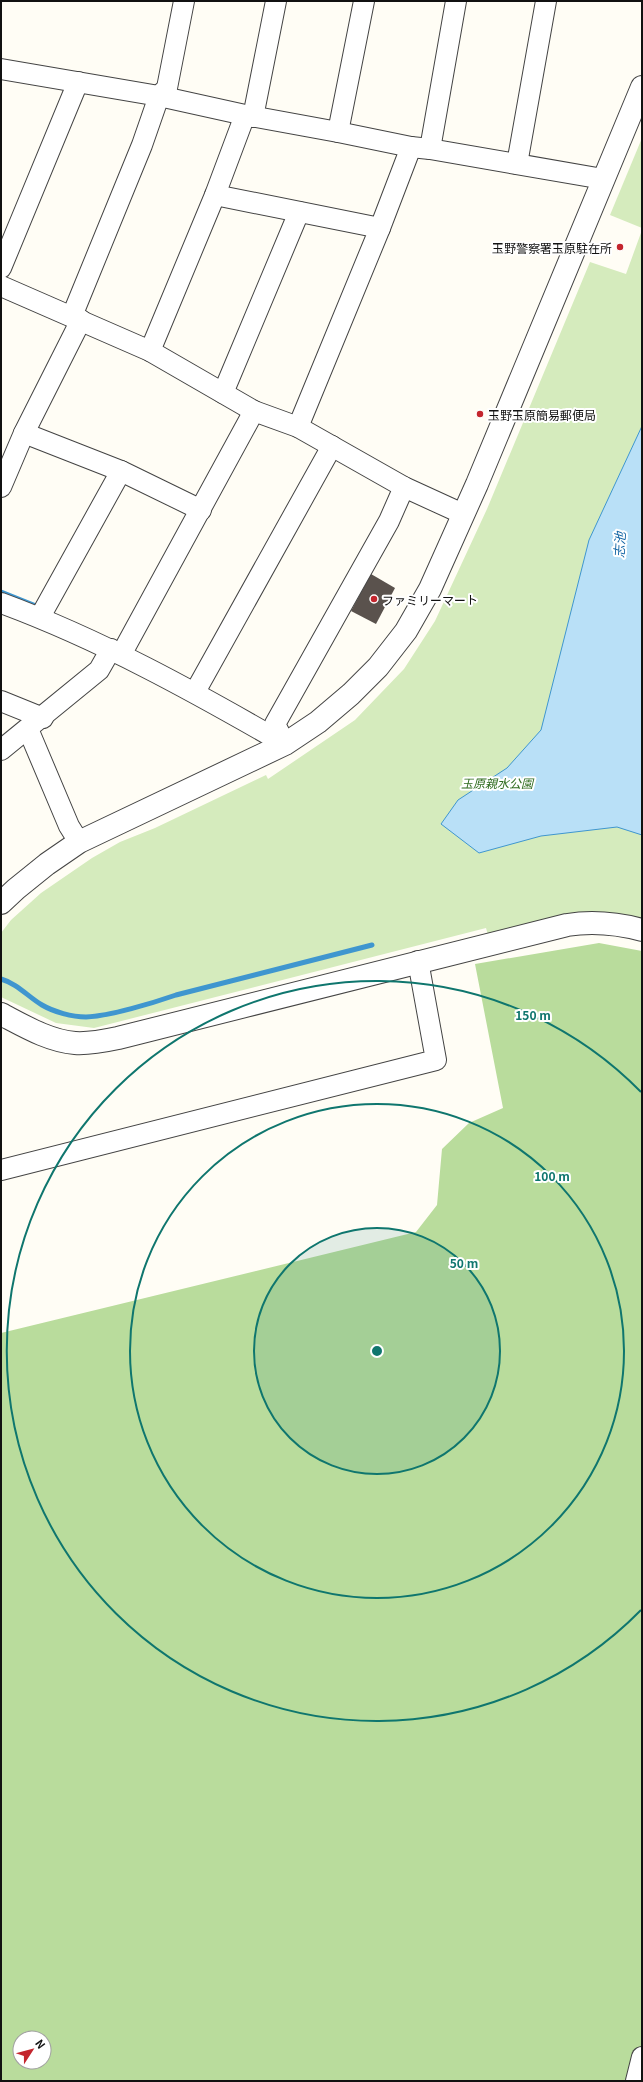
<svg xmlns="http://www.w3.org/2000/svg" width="643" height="2082" font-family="Georgia,'Noto Sans JP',serif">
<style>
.green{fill:#d5ebbd}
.forest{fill:#b9dc9c;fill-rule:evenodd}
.water{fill:#b9e0f7;stroke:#3f96cf}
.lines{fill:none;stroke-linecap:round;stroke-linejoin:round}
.stream{stroke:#3f96cf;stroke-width:5}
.building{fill:#5a524d}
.minor-casing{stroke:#444;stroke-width:22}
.tertiary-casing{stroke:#444;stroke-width:24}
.minor{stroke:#fff;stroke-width:20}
.tertiary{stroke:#fff;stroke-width:22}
.ring{fill:none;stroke:#0f766e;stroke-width:2}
.poi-dot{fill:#c4262e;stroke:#fff;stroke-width:1.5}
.labels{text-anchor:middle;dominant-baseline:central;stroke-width:4;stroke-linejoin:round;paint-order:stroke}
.poi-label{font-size:12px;fill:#111;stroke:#fff;text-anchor:start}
.park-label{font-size:12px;font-style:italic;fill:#2f6b1f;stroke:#fff}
.water-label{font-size:13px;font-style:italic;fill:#1768a6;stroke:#fff}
.centre{fill:#0f766e;stroke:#fff;stroke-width:2}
.ring-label{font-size:12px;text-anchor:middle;font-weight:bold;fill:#0f766e;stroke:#fff;stroke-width:4;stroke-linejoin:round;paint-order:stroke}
</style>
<rect width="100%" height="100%" fill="#fffdf5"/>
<g class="green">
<path d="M642,138V228L610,215Z"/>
<path d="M642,230V919L607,912L563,915L488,935L486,928L94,1028L56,1023L1,997V933L11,920L41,893L92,858L120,842L155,828L266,775L268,779L355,720L404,669L435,621L487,509L590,262L626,274Z"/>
</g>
<path class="forest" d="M599,943L642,951V2081H1V1333L416,1232L437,1205L442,1149L469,1123L503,1108L475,964ZM20,2038H44V2062H20Z"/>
<path class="water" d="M642,426V835L617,827L541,836L479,853L441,824L458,800L507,768L541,730L589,540Z"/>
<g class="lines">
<g class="stream">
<path d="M1,592L41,608"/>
<path d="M1,979C18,984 27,996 42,1005C54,1012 72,1017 86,1017C110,1016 153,1003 176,995L372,945"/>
</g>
</g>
<path class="building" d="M371,574L395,588L376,624L351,611Z"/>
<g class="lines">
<g class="minor-casing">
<g id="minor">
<path d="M1,69L159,96L245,115L338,132L411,147L430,149L603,179"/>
<path d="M253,117L276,1"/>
<path d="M338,132L364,1"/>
<path d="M430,149L456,1"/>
<path d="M517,164L546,1"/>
<path d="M215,195L380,228"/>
<path d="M1,268L78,82"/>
<path d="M1,286L150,351L254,411L298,427L404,487L463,514"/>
<path d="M72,316L142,145L159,96L167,88L184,1"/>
<path d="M150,351L215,195L245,115"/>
<path d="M223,393L299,212"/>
<path d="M298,427L380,228L411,147"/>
<path d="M24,433L121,471L201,510"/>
<path d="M1,487L24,433L81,320"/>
<path d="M1,603C101,640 193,691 285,744"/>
<path d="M40,617L121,471"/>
<path d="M122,653L254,411"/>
<path d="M195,692L332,446"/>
<path d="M1,701L43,718"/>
<path d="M28,729L69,826L79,842"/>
<path d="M285,744L275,724L389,521L404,487"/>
<path d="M1,750L99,670L111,649"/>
<path d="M1,1170L436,1060L418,961"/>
<path d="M636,2081L642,2057"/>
</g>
</g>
<g class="tertiary-casing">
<g id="tertiary">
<path d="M1,903L16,889L47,864L79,842L285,744L318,722L351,694L378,667L406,631L430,589L477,484L642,87"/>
<path d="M1,1014C24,1026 49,1041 75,1043C89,1044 104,1041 118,1038L567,925C593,921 616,923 642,930"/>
</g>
</g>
<use href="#minor" class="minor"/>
<use href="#tertiary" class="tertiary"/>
</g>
<circle cx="377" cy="1351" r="123" fill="#0f766e" fill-opacity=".12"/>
<g class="ring">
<circle cx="377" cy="1351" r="123"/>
<circle cx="377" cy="1351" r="247"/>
<path d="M641 1610A370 370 0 1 1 641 1092"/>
</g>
<g class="poi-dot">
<circle cx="620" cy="247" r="4"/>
<circle cx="480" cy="414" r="4"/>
<circle cx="374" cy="599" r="4"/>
</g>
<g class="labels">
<g class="poi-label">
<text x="612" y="247" text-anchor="end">玉野警察署玉原駐在所</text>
<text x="488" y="414">玉野玉原簡易郵便局</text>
<text x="382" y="599">ファミリーマート</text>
</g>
<g class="park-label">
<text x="497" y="782">玉原親水公園</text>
</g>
<g class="water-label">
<text transform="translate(619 545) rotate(-87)">志池</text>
</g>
</g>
<circle cx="377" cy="1351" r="6" class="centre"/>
<g class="ring-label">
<text x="533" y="1020">150 m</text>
<text x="552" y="1181">100 m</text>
<text x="464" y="1268">50 m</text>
</g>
<rect width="643" height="2082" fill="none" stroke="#111111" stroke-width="4"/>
<g transform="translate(32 2050) rotate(54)"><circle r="19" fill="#ffffff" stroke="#a0a0a0"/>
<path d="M0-3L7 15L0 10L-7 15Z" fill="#c4262e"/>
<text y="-6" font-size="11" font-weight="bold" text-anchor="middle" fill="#111111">N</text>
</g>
</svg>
